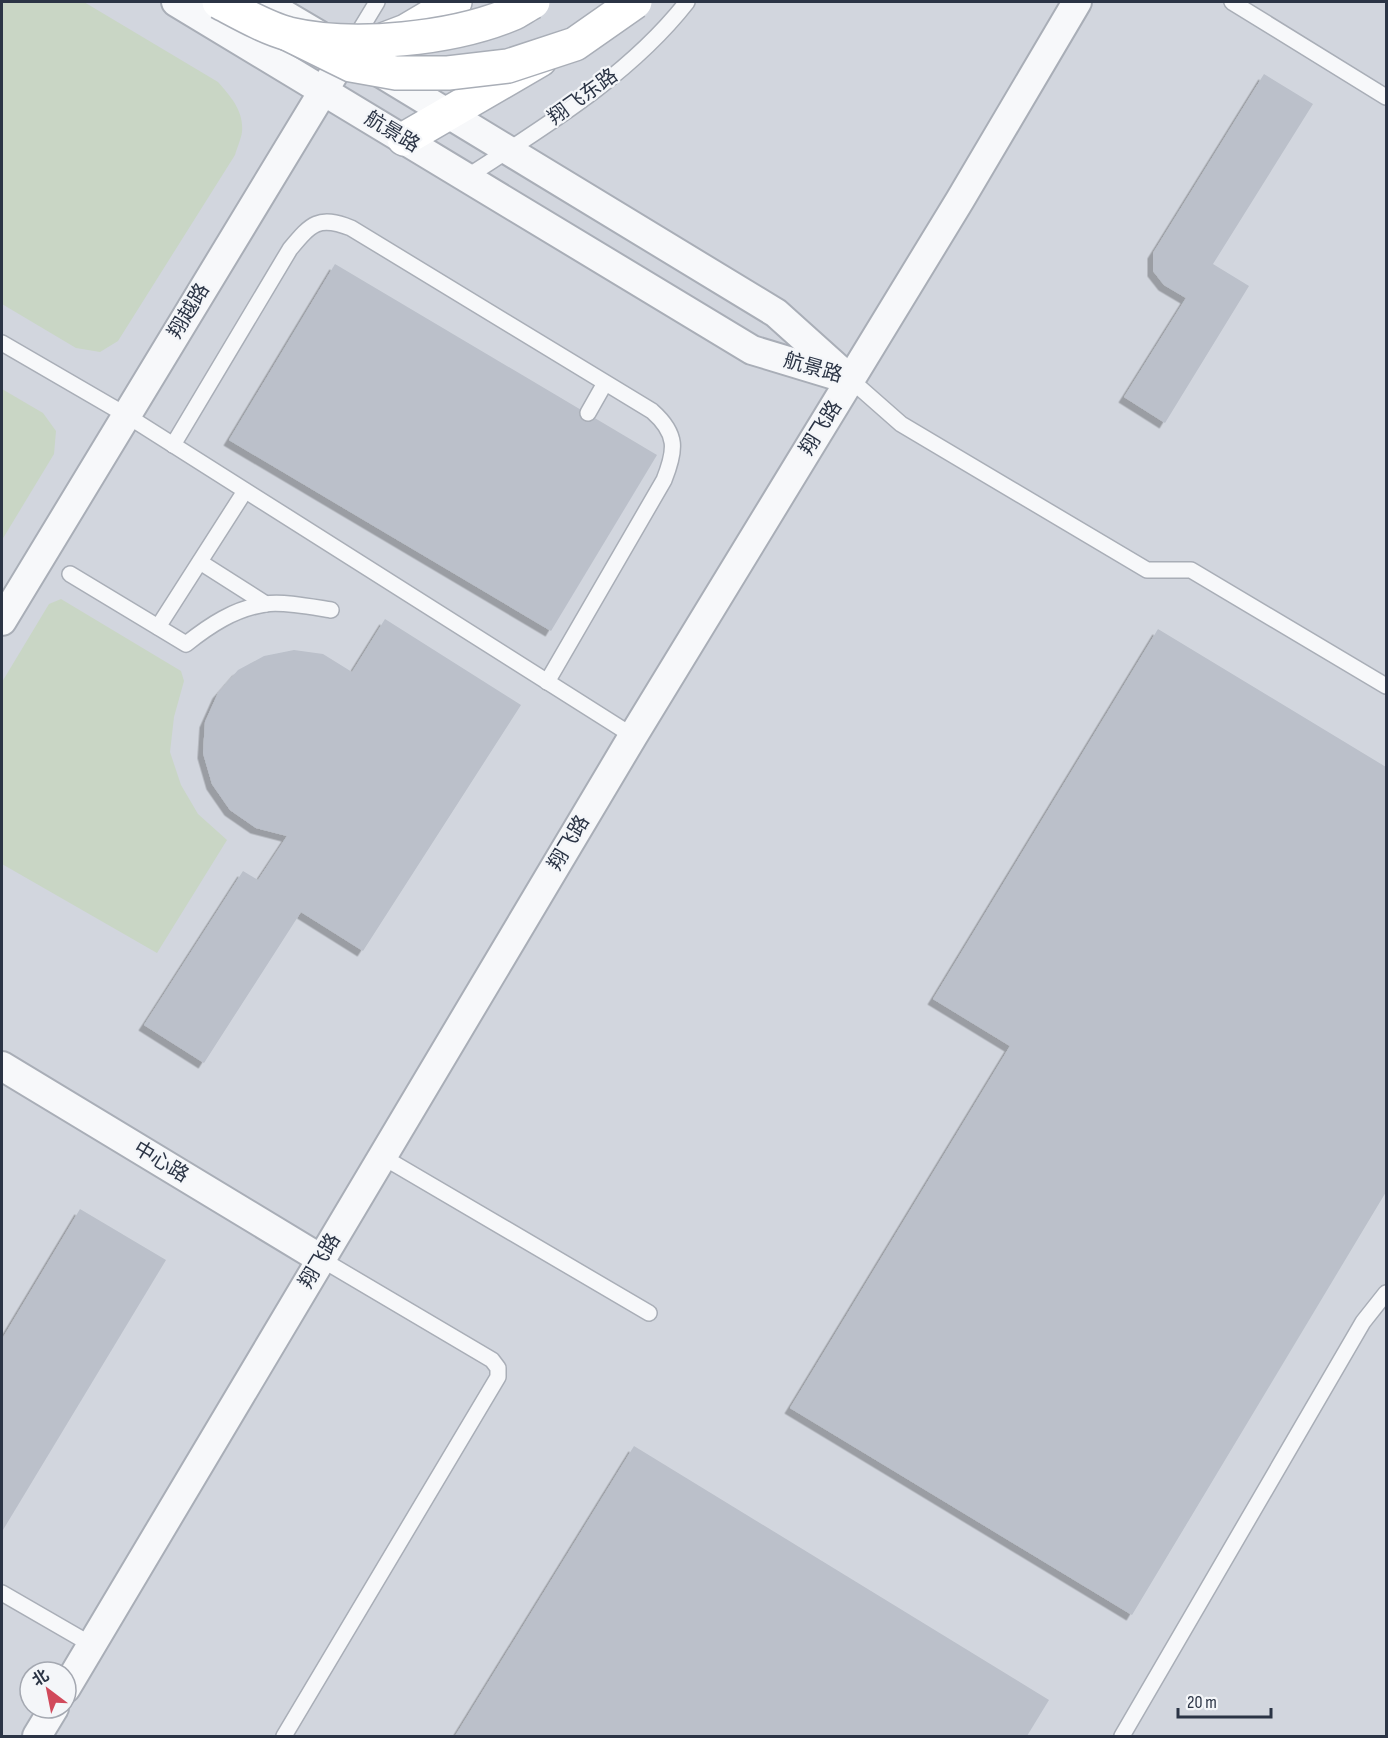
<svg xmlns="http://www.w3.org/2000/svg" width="1388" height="1738" font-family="'Sofia Sans Condensed','Noto Sans SC',sans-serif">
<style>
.built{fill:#d2d6de;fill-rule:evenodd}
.green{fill:#c9d6c5}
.building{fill:#bbc0ca;filter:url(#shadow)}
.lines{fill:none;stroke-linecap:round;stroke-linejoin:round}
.service-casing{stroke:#a9aeb7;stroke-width:18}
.minor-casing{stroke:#a9aeb7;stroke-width:32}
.secondary-casing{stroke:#a9aeb7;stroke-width:36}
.service{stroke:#f7f8fa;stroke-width:15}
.minor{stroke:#f7f8fa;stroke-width:28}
.secondary{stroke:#fff;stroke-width:33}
.secondary-bridge-casing{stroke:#a9aeb7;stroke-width:36;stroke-linecap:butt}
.secondary-bridge{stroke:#fff;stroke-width:33}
.labels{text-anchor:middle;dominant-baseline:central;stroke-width:4.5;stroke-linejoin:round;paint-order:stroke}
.street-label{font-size:20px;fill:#2b3445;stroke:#f4f6f9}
</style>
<defs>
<filter id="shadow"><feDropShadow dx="-5.5" dy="5.5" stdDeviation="0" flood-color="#0004"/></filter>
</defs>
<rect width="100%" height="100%" fill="#e4e7ec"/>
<path class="built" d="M2,2H1386V1736H2ZM30,1672H66V1708H30Z"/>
<g class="green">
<path d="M2,2H84L218,82C231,97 244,111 242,132C241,139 237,148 235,155L118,341L100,352L76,348L2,304Z"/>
<path d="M2,389L43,413L56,431L54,454L2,540Z"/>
<path d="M61,599L181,671L184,681L174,717L170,752L181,785L198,814L227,840L157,953L2,864V682L49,604Z"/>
</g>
<g class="building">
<path d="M1264,74L1313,104L1213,264L1249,286L1165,423L1124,397L1186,298L1164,285L1153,271V253Z"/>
<path d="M335,264L657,455L551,631L229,440Z"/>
<path d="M385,619L521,705L363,951L301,912L204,1063L144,1025L243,871L258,880L287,836L256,828L230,810L212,784L203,753L205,722L218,693L238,670L264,656L294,650L323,654L352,672Z"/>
<path d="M1158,629L1386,767V1192L1132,1615L790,1408L1010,1046L933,999Z"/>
<path d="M80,1209L166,1260L3,1530L2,1529V1339Z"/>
<path d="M634,1446L1049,1700L1027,1736H455Z"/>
</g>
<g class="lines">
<g class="service-casing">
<g id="service">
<path d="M1232,2L1386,97"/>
<path d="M354,40L377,2"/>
<path d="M467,177C545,126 629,76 687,2"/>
<path d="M2,343L126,415L633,736"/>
<path d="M851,380L901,424L1147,570H1191L1386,686"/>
<path d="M588,413L605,383"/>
<path d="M173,445L290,249C311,224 318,215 351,228L652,411C678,434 676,450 664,480L547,682"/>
<path d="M200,562L266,604"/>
<path d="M70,574L186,644C210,625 234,609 265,604C283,601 312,607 331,610"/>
<path d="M158,627L245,491"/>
<path d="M383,1157L649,1313"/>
<path d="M2,1593L92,1645"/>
<path d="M284,1736L498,1377V1368L492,1360L321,1259"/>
<path d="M1122,1736L1363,1322L1386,1293"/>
</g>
</g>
<g class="minor-casing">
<g id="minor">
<path d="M176,2L752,350L851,380"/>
<path d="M263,2L319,35"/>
<path d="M376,70L776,313L845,375"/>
<path d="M2,621L333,75"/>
<path d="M2,1066L321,1259"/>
<path d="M66,1688L633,736L960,200L1077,2"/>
<path d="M37,1736L54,1708"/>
</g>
</g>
<g class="secondary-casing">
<g id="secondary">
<path d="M385,39L406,31L455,2"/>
<path d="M404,139L540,60"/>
</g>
</g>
<use href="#service" class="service"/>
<use href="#minor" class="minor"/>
<use href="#secondary" class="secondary"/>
<g class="secondary-bridge-casing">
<g id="secondary-bridge">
<path d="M219,2C240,13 266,28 289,34C354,49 453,39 514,13C520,10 527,5 533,2"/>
<path d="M288,34L351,65L396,73H448L508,66L575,44L635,2"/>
</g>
</g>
<use href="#secondary-bridge" class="secondary-bridge"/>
</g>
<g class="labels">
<g class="street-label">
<text transform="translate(583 97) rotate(-36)">翔飞东路</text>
<text transform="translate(392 132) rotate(31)">航景路</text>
<text transform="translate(189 311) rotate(-59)">翔越路</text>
<text transform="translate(813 368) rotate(16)">航景路</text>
<text transform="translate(821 428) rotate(-58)">翔飞路</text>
<text transform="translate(569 843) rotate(-59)">翔飞路</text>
<text transform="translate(161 1162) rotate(31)">中心路</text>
<text transform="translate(320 1261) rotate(-59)">翔飞路</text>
</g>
</g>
<rect width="1388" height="1738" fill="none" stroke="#2b3445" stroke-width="6"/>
<g transform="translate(48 1690) rotate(328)"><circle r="28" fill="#f4f6f9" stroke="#a4a8b1" stroke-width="1.5"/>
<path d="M0-4.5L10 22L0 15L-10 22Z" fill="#d1495b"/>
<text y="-9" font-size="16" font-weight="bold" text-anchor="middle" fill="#2b3445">北</text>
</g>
<path d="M1178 1708v9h93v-9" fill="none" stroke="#2b3445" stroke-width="3"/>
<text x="1187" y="1708" font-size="18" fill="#2b3445" stroke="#f4f6f9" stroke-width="4.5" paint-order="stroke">20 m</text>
</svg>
